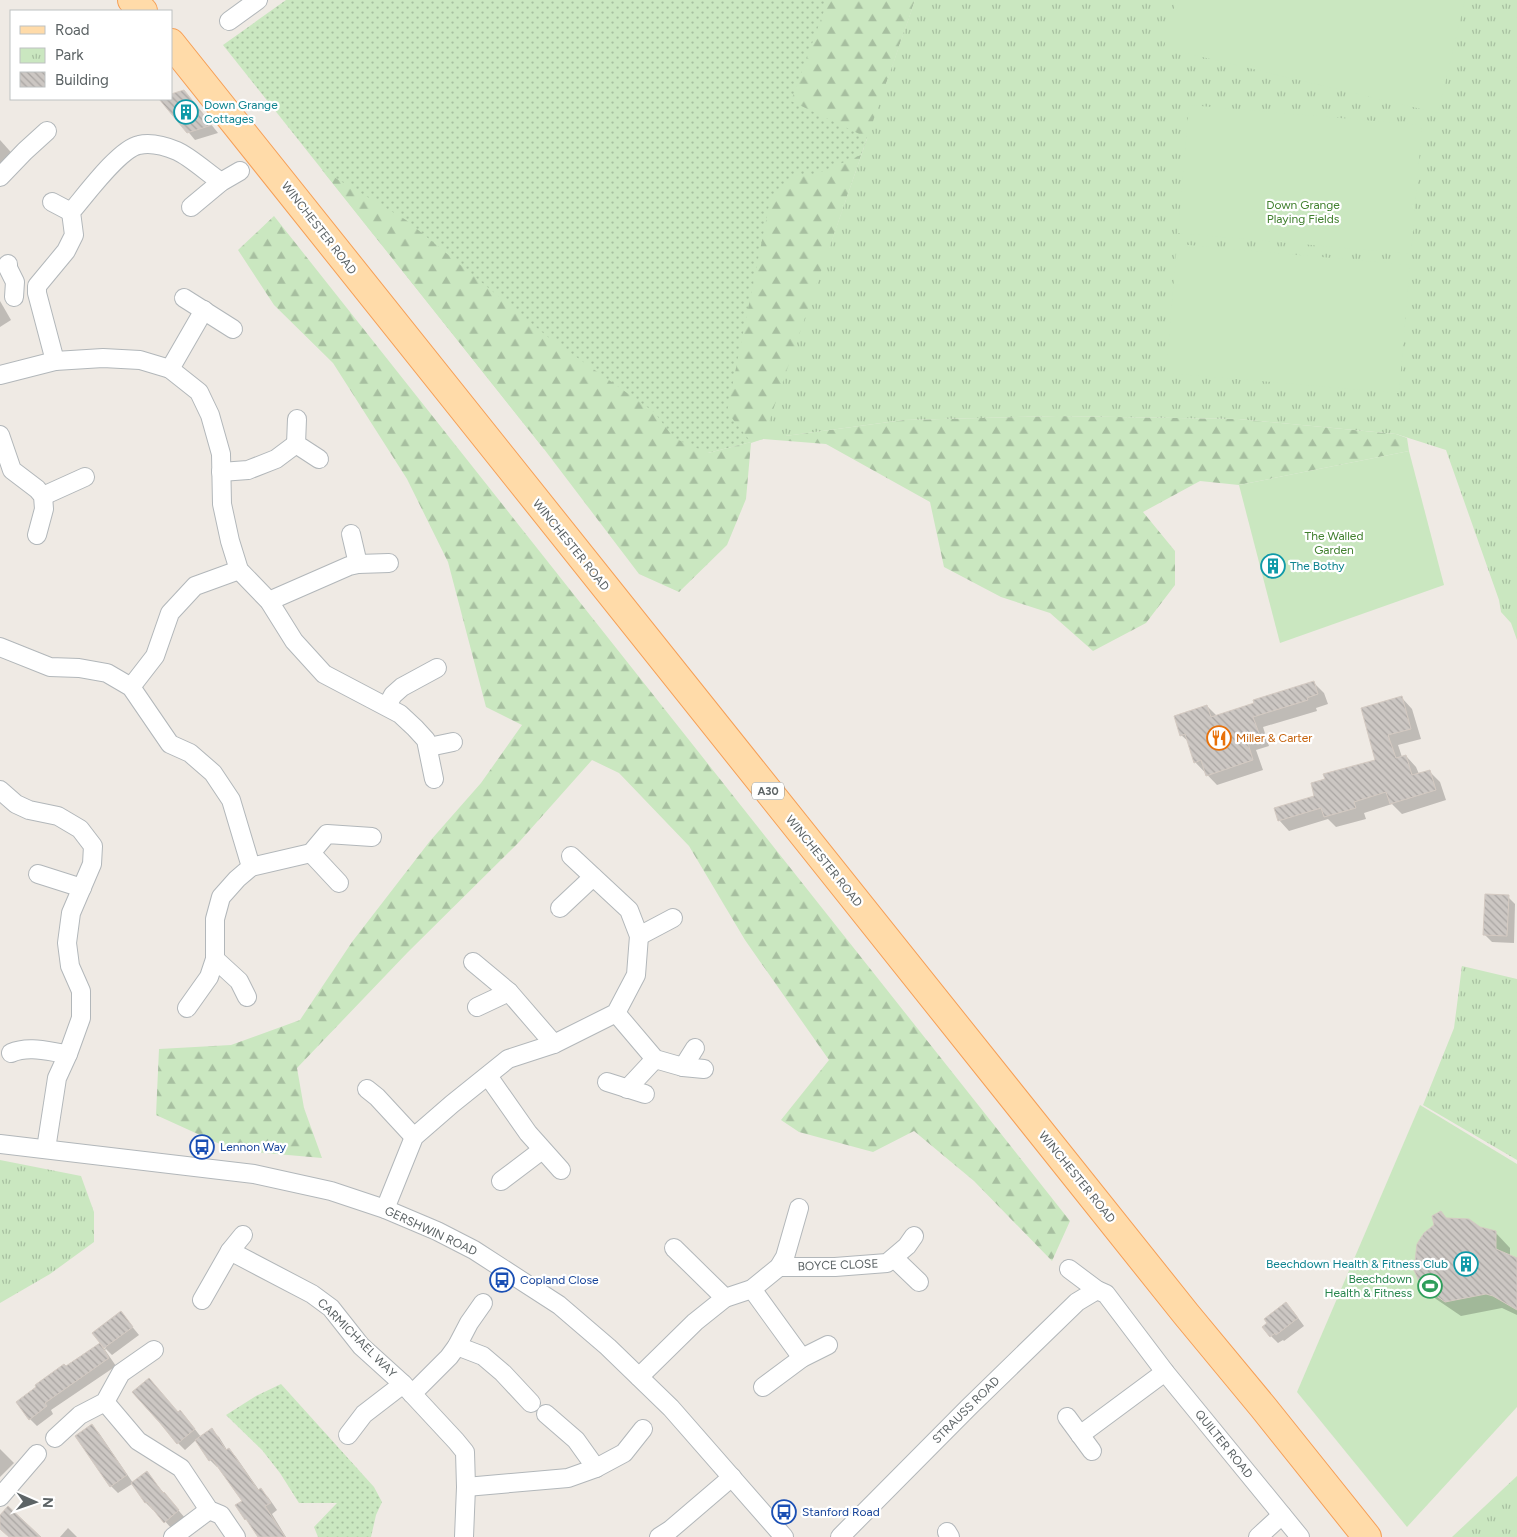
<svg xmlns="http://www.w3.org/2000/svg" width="1517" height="1537" font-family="Figtree,sans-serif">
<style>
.grass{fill:url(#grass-dots)}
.forest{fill:url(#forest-firs)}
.park{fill:url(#park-tufts)}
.garden{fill:#cae7c0}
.shadow{fill:#0003}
.building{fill:url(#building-back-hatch);stroke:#d4cac2}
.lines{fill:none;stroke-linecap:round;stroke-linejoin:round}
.street-casing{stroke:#b2b7ba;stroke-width:20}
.primary-casing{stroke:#f69f56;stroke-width:30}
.street{stroke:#fff;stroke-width:18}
.primary{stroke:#ffdba9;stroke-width:28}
.labels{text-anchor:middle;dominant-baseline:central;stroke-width:4.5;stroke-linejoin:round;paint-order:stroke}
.shield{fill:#fff;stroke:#8d9293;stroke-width:1}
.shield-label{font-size:11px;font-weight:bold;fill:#5c6365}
.culture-label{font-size:12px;fill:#0d838f;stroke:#fff;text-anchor:start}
.park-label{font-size:12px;fill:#428030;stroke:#fff}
.street-label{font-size:12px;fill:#5c6365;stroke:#fff}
.food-label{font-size:12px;fill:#c56008;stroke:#fff;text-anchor:start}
.transit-label{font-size:12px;fill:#164399;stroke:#fff;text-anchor:start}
.leisure-label{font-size:12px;fill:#27864d;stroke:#fff;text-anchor:end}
</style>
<defs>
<pattern id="grass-dots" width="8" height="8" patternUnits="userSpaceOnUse" patternTransform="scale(1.25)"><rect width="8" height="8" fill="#cae7c0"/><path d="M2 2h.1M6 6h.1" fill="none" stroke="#a7bfa0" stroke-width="1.8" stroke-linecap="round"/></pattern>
<pattern id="forest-firs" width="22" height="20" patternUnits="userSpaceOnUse" patternTransform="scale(1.25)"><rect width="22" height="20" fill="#cae7c0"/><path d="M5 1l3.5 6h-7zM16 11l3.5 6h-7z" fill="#a7bfa0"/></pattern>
<pattern id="park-tufts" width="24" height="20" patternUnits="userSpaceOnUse" patternTransform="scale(1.25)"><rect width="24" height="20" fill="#cae7c0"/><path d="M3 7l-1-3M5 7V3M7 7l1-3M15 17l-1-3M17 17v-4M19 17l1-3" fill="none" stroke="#a7bfa0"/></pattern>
<pattern id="building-back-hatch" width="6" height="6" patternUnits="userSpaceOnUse" patternTransform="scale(1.25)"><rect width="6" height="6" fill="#ccc7c3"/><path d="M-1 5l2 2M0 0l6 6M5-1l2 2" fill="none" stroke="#a9a5a2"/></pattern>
</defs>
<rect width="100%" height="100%" fill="#efeae4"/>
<g class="grass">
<path d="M286,0H915L763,439L708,453L544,449L223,45Z"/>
<path d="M281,1384L374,1487L382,1502L376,1515L371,1537H318L314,1527L337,1503H299L280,1473L262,1450L226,1415L256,1396Z"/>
</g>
<g class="forest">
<path d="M828,0H915L886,84L880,144L791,101Z"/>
<path d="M861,155L830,246L785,436L904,420L1057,416L1238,419L1396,434L1407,438L1409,451L1239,485L1200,481L1143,512L1175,551V585L1146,623L1093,651L1050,613L1001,597L944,567L930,502L826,444L763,439L751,443L746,499L727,545L679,592L639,574L544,449L322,170L406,220L548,337L654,412L674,438L708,453L751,442L727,412L770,201L798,174L814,175Z"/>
<path d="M274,216L1070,1221L1052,1261L974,1181L914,1131L873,1152L799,1132L781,1120L829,1060L745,940L689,846L619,773L592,760L520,841L408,952L297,1068L304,1108L322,1158L233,1150L156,1115L159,1049L231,1045L300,1020L352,942L430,841L481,783L522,725L486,707L448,562L407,479L333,363L274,305L238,250Z"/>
</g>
<g class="park">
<path d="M915,0H1517V640L1511,623L1501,612L1499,600L1446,450L1396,434L1238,419L1057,416L904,420L763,439Z"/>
<path d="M1462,966L1517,979V1160L1423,1105L1454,1028Z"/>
<path d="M0,1160L81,1176L94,1212V1242L50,1274L0,1303Z"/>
<path d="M1517,1476V1537H1452Z"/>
</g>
<g class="garden">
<path d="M1176,0H1465L1438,113L1164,48Z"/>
<path d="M1189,105L1422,125L1411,254L1178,233Z"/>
<path d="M1177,244L1410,265L1399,393L1166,373Z"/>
<path d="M1409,451L1444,585L1280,643L1239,485Z"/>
<path d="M1420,1105L1517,1164V1407L1407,1527L1297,1392Z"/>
</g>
<g class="shadow">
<path d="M161,99H191L218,133L195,140Z"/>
<path d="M0,140L17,159L0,165Z"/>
<path d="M0,301L11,320L0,327Z"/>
<path d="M1314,683L1324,693L1328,704L1316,708L1317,711L1263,727L1269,746L1256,750L1263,770L1217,785L1195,762L1189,742L1181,735L1207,706L1217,716Z"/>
<path d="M1402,698L1412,709L1421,739L1398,745L1402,757L1406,756L1416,767L1419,774L1429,771L1440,782L1446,800L1402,814L1392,804L1364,813L1366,819L1336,827L1328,819L1289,831L1279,820L1377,761Z"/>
<path d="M1508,897L1515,904L1514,943L1492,942L1485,935Z"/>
<path d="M1441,1213L1447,1219L1495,1232L1510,1248V1256L1516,1259L1517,1258V1315L1502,1308L1461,1316L1436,1299L1421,1284L1436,1226Z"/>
<path d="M1293,1311L1304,1326L1284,1341L1283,1340L1278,1343L1271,1336Z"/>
<path d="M121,1313L139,1335L112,1355L106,1349L105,1350L116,1366L51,1410L53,1414L37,1426L30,1419L66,1367L100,1345L104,1349L106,1348L94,1333Z"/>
<path d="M178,1413L187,1419L201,1437L211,1430L219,1437L227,1450L229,1449L236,1457L259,1490H260L268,1497L277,1510L272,1514L286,1537H259L243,1501L218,1466L217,1467L210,1460L196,1440L185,1450L178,1443Z"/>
<path d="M92,1426L99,1433L133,1483L147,1473L185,1518L172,1529L154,1509L153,1510L146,1503L132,1484L118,1493L111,1486Z"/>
<path d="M0,1449L14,1463L0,1477Z"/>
<path d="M68,1528L77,1537H60Z"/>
</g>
<g class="building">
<path d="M184,90L212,125L187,133L159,99H171V94Z"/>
<path d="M1314,681L1318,694L1307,698L1308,700L1253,717L1260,736L1247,740L1253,760L1206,776L1201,760L1194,763L1185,734L1180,736L1174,716L1207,705L1211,717L1254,703L1253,700Z"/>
<path d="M1402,696L1411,729L1388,735L1396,758L1406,755L1412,775L1430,770L1436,790L1390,804L1386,792L1354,802L1356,808L1324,817L1321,808L1278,821L1274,808L1314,796L1311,783L1325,779L1323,774L1375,760L1361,708Z"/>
<path d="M1485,894L1509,895L1507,936L1483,935Z"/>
<path d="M1441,1211L1446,1218L1469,1219L1480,1227L1496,1231V1249L1517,1258V1310L1493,1296L1486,1294L1445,1302L1420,1284L1414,1270L1417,1244L1424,1233L1434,1225L1432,1216Z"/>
<path d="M1286,1302L1298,1318L1276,1335L1275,1333L1270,1337L1262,1327L1267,1323L1264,1319Z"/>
<path d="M121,1311L133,1327L104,1348L92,1333Z"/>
<path d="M100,1343L109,1358L45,1403L47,1406L29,1420L16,1402L36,1387L35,1385L64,1364L66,1366Z"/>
<path d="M149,1378L178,1412L180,1410L195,1429L177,1444L160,1423L132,1392Z"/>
<path d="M92,1424L127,1475L110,1487L75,1436Z"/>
<path d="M212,1428L226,1450L229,1448L258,1490L261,1488L271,1503L265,1506L285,1537H258L246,1519L245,1520L235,1505L242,1501L212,1459L209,1461L195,1440Z"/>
<path d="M147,1471L163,1493L164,1492L179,1510L164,1523L147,1502L145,1503L131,1483Z"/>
<path d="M8,1506L41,1537H9L0,1529V1515Z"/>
</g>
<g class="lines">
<g class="street-casing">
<g id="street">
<path d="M229,21L258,0"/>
<path d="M0,177L25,151L47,131"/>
<path d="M52,202L71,212"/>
<path d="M191,207L221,182L240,171"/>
<path d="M8,264V268L15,282L14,297"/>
<path d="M184,298L233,329"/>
<path d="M55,361L37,293V286L66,251L74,235L71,212C85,196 119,149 139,145C152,142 165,146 177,151C189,156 209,174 221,182"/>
<path d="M170,369L204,310"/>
<path d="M0,375L55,361L103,358L140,360L170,369L199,392L210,415L221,454L222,504L230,541L239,570L269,601L294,641L324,674L400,714L415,728L426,740L434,779"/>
<path d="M297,419L296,444L319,459"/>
<path d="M0,435L12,470L37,489L43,496L44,509L37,535"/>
<path d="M221,472L248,470L276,459L296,444"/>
<path d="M43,496L85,477"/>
<path d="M351,534L358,564"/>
<path d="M269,601L349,566L358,564L389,563"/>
<path d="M0,647L50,667L79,668L107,673L131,687L170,744L190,753L213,773L231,800L251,867L237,879L221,897L215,919V959L209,977L187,1008"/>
<path d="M131,687L155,656L170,613L195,586L239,570"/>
<path d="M387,706L393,695L402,687L437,668"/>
<path d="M429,747L453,742"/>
<path d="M0,790L16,804L29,810L58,816L80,829L93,846L92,864L71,913L67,943L70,966L81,991V1018L68,1054L57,1078L46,1149"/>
<path d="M311,853L339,883"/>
<path d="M251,867L311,853L327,834L372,837"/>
<path d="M38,874L82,888"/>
<path d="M560,908L593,877"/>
<path d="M639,936L673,918"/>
<path d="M215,959L239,981L247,997"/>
<path d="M473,962L509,992L554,1044"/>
<path d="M477,1007L509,992"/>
<path d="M616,1013L655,1059L683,1067L704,1069"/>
<path d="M11,1053C29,1045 50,1052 68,1054"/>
<path d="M683,1067L695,1048"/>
<path d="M488,1076L528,1133L561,1170"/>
<path d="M607,1082L645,1094"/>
<path d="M367,1089L377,1097L414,1137"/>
<path d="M627,1089L655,1059"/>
<path d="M0,1144L254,1174L331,1191L385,1209L437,1231L474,1250L559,1305L608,1347L671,1408L784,1537"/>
<path d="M501,1181L542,1150"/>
<path d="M385,1209L414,1137L452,1104L508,1059L554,1044L616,1013L636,975L639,936L629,910L571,856"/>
<path d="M674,1248L725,1298"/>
<path d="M230,1251L312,1294L331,1308L361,1346L403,1384L456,1441L465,1452L466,1487L464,1537"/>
<path d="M894,1258L919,1282"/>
<path d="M779,1267H835L887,1263L907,1246L914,1236"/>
<path d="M1069,1269L1097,1290L1106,1294L1165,1372L1300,1537"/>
<path d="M752,1289L802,1358"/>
<path d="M202,1300L230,1251L243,1235"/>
<path d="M457,1346L483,1356L503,1373L531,1403"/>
<path d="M639,1377L695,1322L725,1298L752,1289L779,1267L785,1257L799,1208"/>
<path d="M763,1387L802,1358L828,1345"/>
<path d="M412,1394L449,1357L457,1346L469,1323L483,1303"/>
<path d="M105,1402L138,1441L181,1468L209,1510L221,1515L236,1537"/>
<path d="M546,1414L576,1440L596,1468"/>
<path d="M1067,1417L1092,1451"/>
<path d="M348,1435L364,1414L403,1384"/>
<path d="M1080,1435L1165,1372"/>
<path d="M55,1438L80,1415L105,1402L121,1373L154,1350"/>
<path d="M466,1487L568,1478L596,1468L624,1453L643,1429"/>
<path d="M0,1497L37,1454"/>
<path d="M947,1532L950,1537"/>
<path d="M173,1537L209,1510"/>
<path d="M659,1537L670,1530L732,1477"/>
<path d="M840,1537L969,1407L1077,1302L1097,1290"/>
<path d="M1258,1537L1282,1515"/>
</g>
</g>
<g class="primary-casing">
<g id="primary">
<path d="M132,0L143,11"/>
<path d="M171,43L1186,1314L1263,1407L1367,1537"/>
</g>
</g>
<use href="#street" class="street"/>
<use href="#primary" class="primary"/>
</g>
<defs>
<g id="building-ring" transform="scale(1.25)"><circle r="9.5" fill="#fff" stroke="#0f9aa8" stroke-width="1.5"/><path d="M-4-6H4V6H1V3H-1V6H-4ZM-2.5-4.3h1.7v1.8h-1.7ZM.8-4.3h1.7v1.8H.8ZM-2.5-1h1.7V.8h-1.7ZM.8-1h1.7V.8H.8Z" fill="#0f9aa8"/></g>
<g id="restaurant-ring" transform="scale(1.25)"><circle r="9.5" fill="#fff" stroke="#e8710a" stroke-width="1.5"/><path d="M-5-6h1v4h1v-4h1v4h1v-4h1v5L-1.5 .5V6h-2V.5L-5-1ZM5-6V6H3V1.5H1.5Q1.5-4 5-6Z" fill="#e8710a"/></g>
<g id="bus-ring" transform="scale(1.25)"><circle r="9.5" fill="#fff" stroke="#1a4fb4" stroke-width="1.5"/><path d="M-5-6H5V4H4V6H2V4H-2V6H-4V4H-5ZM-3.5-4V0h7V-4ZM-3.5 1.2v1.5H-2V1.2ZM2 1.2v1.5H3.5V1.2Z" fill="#1a4fb4"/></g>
<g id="stadium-ring" transform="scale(1.25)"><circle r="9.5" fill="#fff" stroke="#2e9e5b" stroke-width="1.5"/><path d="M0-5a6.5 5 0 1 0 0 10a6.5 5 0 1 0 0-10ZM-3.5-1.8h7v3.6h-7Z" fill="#2e9e5b"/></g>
</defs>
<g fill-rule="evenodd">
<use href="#building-ring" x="186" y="112"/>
<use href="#building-ring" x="1273" y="566"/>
<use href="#restaurant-ring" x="1219" y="738"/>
<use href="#bus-ring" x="202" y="1147"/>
<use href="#building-ring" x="1466" y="1264"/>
<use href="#bus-ring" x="502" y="1280"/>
<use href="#stadium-ring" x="1430" y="1286"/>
<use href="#bus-ring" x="784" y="1512"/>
</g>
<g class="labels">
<rect class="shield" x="752" y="782.5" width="32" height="17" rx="4"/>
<g class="shield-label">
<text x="768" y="791">A30</text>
</g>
<g class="culture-label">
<text x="204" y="105">Down Grange<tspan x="204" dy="14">Cottages</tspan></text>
<text x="1290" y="566">The Bothy</text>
<text x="1448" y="1264" text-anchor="end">Beechdown Health &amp; Fitness Club</text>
</g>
<g class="park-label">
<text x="1303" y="205">Down Grange<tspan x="1303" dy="14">Playing Fields</tspan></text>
<text x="1334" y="536">The Walled<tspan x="1334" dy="14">Garden</tspan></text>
</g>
<g class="street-label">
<text transform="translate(319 228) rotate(52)">WINCHESTER ROAD</text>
<text transform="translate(571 545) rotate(51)">WINCHESTER ROAD</text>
<text transform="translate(824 861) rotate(51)">WINCHESTER ROAD</text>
<text transform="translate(1077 1177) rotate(51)">WINCHESTER ROAD</text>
<text transform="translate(431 1231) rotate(25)">GERSHWIN ROAD</text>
<text transform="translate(838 1265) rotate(-2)">BOYCE CLOSE</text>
<text transform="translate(357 1338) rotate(45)">CARMICHAEL WAY</text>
<text transform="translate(966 1410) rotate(-45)">STRAUSS ROAD</text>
<text transform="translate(1224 1444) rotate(51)">QUILTER ROAD</text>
</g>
<g class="food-label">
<text x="1236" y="738">Miller &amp; Carter</text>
</g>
<g class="transit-label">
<text x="220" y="1147">Lennon Way</text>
<text x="520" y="1280">Copland Close</text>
<text x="802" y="1512">Stanford Road</text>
</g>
<g class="leisure-label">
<text x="1412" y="1279">Beechdown<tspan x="1412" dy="14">Health &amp; Fitness</tspan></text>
</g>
</g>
<rect x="10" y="10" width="162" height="90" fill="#ffffff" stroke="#bec1c1"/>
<rect x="20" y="26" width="25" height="8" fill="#ffdba9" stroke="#bec1c1"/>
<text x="55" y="35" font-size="15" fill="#5c6365">Road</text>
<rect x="20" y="48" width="25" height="15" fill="url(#park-tufts)" stroke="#bec1c1"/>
<text x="55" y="60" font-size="15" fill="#5c6365">Park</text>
<rect x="20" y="72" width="25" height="15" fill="url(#building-back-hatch)" stroke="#bec1c1"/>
<text x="55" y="85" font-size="15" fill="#5c6365">Building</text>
<g transform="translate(35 1502) rotate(92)" stroke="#ffffff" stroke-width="4" paint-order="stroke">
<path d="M0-4L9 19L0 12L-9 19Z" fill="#5c6365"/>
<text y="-8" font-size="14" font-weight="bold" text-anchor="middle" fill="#5c6365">N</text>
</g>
</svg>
